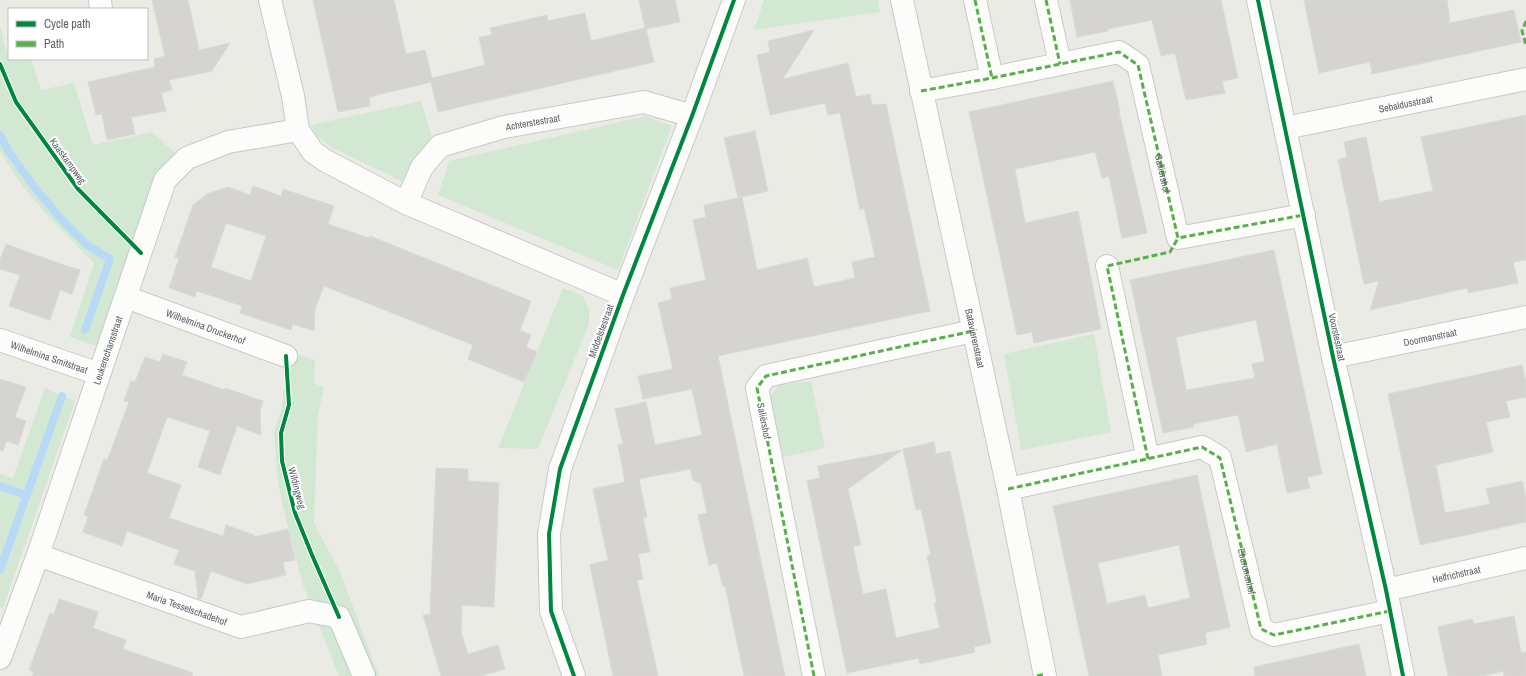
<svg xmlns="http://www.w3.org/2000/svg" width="1526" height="676" font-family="'Archivo Narrow',sans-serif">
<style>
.green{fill:#d3e8d2}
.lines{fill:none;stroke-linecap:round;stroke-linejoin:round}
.stream{stroke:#b9daf7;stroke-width:8}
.building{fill:#d5d4d1;stroke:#dad9d5;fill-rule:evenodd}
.minor-casing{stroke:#c8c9c8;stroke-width:24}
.minor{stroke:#fcfcfb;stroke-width:22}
.quiet{stroke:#58b04a;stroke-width:3;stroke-dasharray:6 3;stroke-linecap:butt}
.cycleway-casing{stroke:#fff;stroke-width:6}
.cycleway{stroke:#00873e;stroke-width:4}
.labels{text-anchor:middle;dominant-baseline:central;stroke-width:4;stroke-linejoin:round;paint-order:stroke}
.street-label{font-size:10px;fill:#5b5f64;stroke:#fff}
</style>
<rect width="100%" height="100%" fill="#ebebe6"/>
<g class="green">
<path d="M764,0H878L880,12L754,30Z"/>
<path d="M0,26L9,59H31L41,90L74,83L93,145L152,132L176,154L133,243L96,346L70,337L94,263L47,215L20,183L0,151Z"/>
<path d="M421,101L432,137L415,159L405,183L333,148L316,136L311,125Z"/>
<path d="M646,116L672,126L618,270L438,195L449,161Z"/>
<path d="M563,288L582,295L589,309V324L538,449L498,448Z"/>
<path d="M1094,334L1111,432L1021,450L1004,354Z"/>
<path d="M297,354L315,360L314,383L324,388L318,414L314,523L340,572L379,676H339L302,583L282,503L278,480L274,433L282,408L283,393Z"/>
<path d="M811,381L825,448L783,457L770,398L778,385Z"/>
<path d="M45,388L75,401L3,608L0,607V474L13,478Z"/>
</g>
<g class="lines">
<g class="stream">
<path d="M0,135L9,152L35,188L63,221L87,245L110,259L85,330"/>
<path d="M0,486L26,495"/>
<path d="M0,570L62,396"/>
</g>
</g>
<g class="building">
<path d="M152,0H188L199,50L230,43L212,71L169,80L172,90L161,93L166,111L131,117L135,134L107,140L102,114L96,115L88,82L155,67L154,59L165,56Z"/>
<path d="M313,0H394L406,54L425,50L432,78L485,65L479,37L492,35L490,28L547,15L548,21L585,13L591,41L645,28L639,0H675L680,22L646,29L654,62L438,112L431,82L369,97L370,106L338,112Z"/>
<path d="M1070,0H1221L1238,78L1222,81L1225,93L1186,100L1175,53L1161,56L1152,20L1108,29V31L1077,37Z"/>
<path d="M1304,0H1447L1450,23L1514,10L1521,42L1372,74L1370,62L1319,73Z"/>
<path d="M814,30L783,79L848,63L856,97L870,94L872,105L886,104L930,311L718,356L785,676H744L725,586L723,587L717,563L709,565L698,515L707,513L701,484L693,480L690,469L639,479L647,517L643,518L650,552L638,554L643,579L637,580L658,676H613L600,613H602H600L590,565L608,560L593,489L625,482L618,445L623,444L615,409L646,402L655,445L702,435L692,389L643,399L638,376L673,369L658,303L672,299L670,288L706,280L693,220L706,217L704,205L742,197L757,270L807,258L814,287L855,278L852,262L875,257L864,208L860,210L840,113L828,115L825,103L770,115L757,55L770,52L768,41Z"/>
<path d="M1113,81L1120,111L1119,112L1147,233L1122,238L1109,176L1102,178L1095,152L1015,169L1025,223L1078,211L1101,329L1034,343L1032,332L1017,335L969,112Z"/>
<path d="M1526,115V260L1513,262L1518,283L1468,293L1467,288L1370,310L1379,281L1364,284L1338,160L1347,157L1344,142L1366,137L1379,202L1433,191L1421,137Z"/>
<path d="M755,131L768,191L738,198L724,138Z"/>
<path d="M253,186L281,196L283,189L334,206L328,224L369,238L370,236L531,301L520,330L531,335L526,347L537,352L524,382L468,359L473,345L324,286L315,309L314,331L293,324L291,330L240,313L242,306L197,291L195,297L169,288L179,258L175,257L193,205L207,194L228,187L250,195ZM226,223L266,236L251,281L211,267Z"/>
<path d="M6,244L58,263L80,270L72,294L60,290L50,320L9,306L20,275L0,269V260Z"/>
<path d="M1274,250L1322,474L1307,477L1310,488L1287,493L1277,444L1246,452L1238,415L1193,424L1194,427L1163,433L1130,280ZM1256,320L1265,361L1252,364L1255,378L1186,390L1176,337Z"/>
<path d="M163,354L187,362L182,375L225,390V388L263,401L260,411L261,435L237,426L220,475L198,467L210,431L167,417L147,473L181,485L169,518L223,536L226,525L254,535V537L288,529L295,560L283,562L286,575L247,584L211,571L201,599L198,598L195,571L174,564L179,550L127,531L122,546L83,532L88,517L84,515L104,459L107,461L129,402L124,401L131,381L135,382L145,357L160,362Z"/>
<path d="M1522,365L1526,382V397L1506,401L1510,417L1486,422L1493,452L1436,465L1445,513L1490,504L1486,489L1522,481L1526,497V522L1420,545L1388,394Z"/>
<path d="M0,379L26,387L15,417L26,421L18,445L6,441L3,451L0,450Z"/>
<path d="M934,442L936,454L950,451L991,643L974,647L975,652L920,664L919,658L847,673L807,481L820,478L818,466L902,450L848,489L861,545L853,546L858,571L863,594L886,589L896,638L940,628L934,603H937L927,556L931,555L921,509L916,510L903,449Z"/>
<path d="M436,468L468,469V481L499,483L494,607L462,605L461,632L468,654L498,645L505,669L481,676H441L423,615H430Z"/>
<path d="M1197,475L1214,555L1230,627L1205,633L1207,644L1158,655L1162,676H1089L1053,506ZM1179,545L1190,598L1148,608L1145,595L1107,604L1098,563Z"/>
<path d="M59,599L98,612L93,628L126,640L123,649L193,673L192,676H32L34,672L29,670L50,613L54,614Z"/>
<path d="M1514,616L1521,653L1526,652V676H1504L1503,671L1483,676H1448L1438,627L1472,619L1474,624Z"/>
<path d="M1359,644L1366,676H1255L1254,667Z"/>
</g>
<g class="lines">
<g class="minor-casing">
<g id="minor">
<path d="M100,0L101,9"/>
<path d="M270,0L293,96L298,130L313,152L326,161L406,203L623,295"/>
<path id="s1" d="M902,0L1008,489L1045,676"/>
<path d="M975,0L992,78"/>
<path d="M1046,0L1060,64"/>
<path d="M1258,0L1333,357L1386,590L1403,676"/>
<path id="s2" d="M921,91L992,78L1119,52L1138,65L1178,238L1304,215"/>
<path id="s3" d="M1285,128L1526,79"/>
<path id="s4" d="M406,203L422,167L440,146L504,127L644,102L692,116"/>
<path d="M1107,266L1148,459"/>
<path id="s5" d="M126,297L286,356"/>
<path id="s6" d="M0,340L99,374"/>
<path id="s7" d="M1333,357L1526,317"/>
<path d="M1008,489L1202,447L1220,458L1261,629L1274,635L1390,611"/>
<path id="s8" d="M38,555L241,627L309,611L339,617L364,676"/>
<path id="s9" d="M1386,590L1526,558"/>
<path id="s10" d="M0,658L38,555L165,180L187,158L228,142L298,130"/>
<path d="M574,676L551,611L549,534L560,469L623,295L692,116L734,0"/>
<path d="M814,676L757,388L766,376L973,331"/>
</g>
</g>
<use href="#minor" class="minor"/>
<g class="quiet">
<path d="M975,0L992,78"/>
<path d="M1046,0L1060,64"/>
<path d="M1526,21L1522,31L1526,45"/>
<path d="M921,91L992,78L1119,52L1138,65L1178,238L1304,215"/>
<path d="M1148,459L1107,266L1170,252L1178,238"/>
<path id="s11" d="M1008,489L1202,447L1220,458L1261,629L1274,635L1390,611"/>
<path d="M814,676L757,388L766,376L973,331"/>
<path d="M1037,676L1045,674"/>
</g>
<g class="cycleway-casing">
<g id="cycleway">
<path d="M1258,0L1333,357L1386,590L1403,676"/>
<path d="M0,64L16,102L78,189L141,253"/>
<path d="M286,356L289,405L281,433L282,461L295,513L312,555L339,617"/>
<path d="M574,676L551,611L549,534L560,469L623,295L692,116L734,0"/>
</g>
</g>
<use href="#cycleway" class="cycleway"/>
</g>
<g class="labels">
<g class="street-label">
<text stroke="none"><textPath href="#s3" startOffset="123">Sebaldusstraat</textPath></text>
<text stroke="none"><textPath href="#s4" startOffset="163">Achterstestraat</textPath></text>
<text transform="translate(68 161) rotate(54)">Kaaskampweg</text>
<text stroke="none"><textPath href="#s2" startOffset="336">Galliërshof</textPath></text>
<text stroke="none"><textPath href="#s5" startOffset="85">Wilhelmina Druckerhof</textPath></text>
<text transform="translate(601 331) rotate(-70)">Middelstestraat</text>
<text transform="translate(1337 337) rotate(78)">Voorstestraat</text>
<text stroke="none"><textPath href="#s7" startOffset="99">Doormanstraat</textPath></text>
<text stroke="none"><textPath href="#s1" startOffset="346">Batavierenstraat</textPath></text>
<text stroke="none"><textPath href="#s10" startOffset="326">Leukerschansstraat</textPath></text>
<text stroke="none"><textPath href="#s6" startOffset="52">Wilhelmina Smitstraat</textPath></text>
<text transform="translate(764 421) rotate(79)">Saliërshof</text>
<text transform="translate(297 488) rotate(75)">Wildingweg</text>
<text stroke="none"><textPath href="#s11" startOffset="336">Eburonenhof</textPath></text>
<text stroke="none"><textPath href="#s9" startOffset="72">Helfrichstraat</textPath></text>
<text stroke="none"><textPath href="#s8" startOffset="158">Maria Tesselschadehof</textPath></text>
</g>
</g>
<rect x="8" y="8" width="140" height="52" fill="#ffffff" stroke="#bdbfc1"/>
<rect x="16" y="21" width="20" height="6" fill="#00873e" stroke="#bdbfc1"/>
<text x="44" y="28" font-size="12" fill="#5b5f64">Cycle path</text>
<rect x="16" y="41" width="20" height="6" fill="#58b04a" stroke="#bdbfc1"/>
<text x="44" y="48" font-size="12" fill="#5b5f64">Path</text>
</svg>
